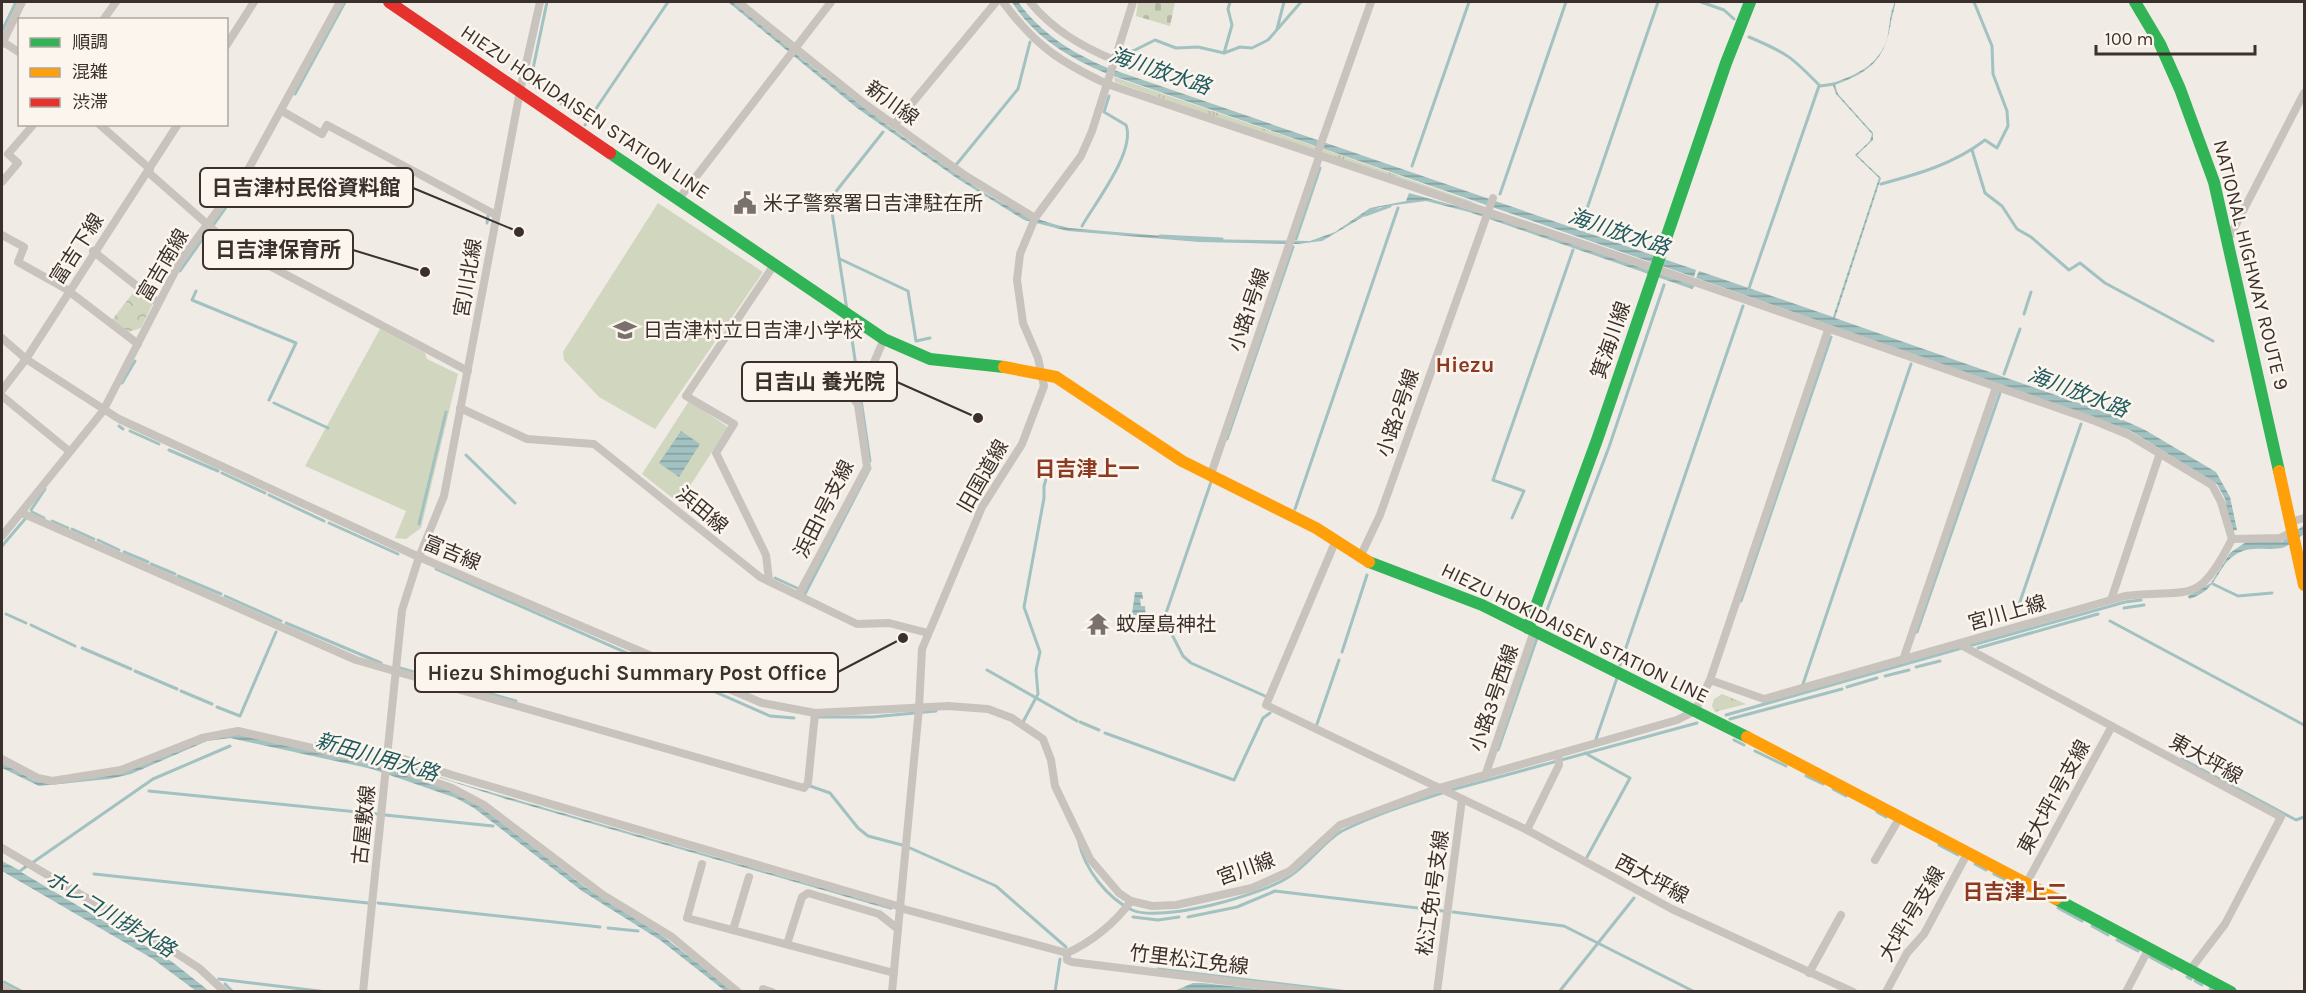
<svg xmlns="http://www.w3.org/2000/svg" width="2306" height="993" font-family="Karla,'Noto Sans JP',sans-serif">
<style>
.grass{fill:url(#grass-tufts)}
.cemetery{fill:url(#cemetery-stones)}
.park{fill:url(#park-crowns)}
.pitch{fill:#d1d6bf}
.water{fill:url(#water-rules)}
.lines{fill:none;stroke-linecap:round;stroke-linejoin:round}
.stream{stroke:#a1c2c1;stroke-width:3}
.street{stroke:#c9c3be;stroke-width:8}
.fast{stroke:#30b455;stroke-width:12}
.slow{stroke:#ff9f0a;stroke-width:12}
.jam{stroke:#e5322d;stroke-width:12}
.labels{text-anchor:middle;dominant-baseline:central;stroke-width:5;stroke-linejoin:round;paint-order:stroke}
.street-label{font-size:20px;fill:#3b302b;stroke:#fbf5ee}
.poi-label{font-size:20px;fill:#3b302b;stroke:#fbf5ee;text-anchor:start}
.water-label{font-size:21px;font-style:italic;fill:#1f5a5e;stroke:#fbf5ee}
.neighbourhood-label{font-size:21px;font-weight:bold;fill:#8c3b22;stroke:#fbf5ee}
.quarter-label{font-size:22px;font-weight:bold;fill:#8c3b22;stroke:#fbf5ee}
.leader{fill:none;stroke:#3b302b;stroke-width:2}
.callout-dot{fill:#3b302b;stroke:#fbf5ee;stroke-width:2}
.callout{fill:#fbf5ee;stroke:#3b302b;stroke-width:2}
.callout-label{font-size:21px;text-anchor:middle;font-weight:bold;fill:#3b302b}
</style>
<defs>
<pattern id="grass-tufts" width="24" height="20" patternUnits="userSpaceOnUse" patternTransform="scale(1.5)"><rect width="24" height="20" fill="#d1d6bf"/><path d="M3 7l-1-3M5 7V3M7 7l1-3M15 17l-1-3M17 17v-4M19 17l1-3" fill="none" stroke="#b4b8a4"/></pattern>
<pattern id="cemetery-stones" width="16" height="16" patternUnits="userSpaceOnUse" patternTransform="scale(1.5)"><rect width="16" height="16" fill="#d1d6bf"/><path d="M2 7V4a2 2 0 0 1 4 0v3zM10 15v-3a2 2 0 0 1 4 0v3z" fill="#b4b8a4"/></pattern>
<pattern id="park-crowns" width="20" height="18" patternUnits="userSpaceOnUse" patternTransform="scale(1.5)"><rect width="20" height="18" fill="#d1d6bf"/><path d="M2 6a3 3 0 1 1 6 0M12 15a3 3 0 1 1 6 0" fill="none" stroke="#b4b8a4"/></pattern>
<pattern id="water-rules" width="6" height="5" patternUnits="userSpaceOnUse" patternTransform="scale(1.5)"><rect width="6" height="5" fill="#a1c2c1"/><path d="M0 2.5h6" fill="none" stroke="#849e9d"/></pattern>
</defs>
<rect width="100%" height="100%" fill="#f0ebe5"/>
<g class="grass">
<path d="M1114,77L1317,147L1315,151L1115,82Z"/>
<path d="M1323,149L1479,204L1431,192L1322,153Z"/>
<path d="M1722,694L1746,704L1715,712L1712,706L1714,699Z"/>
</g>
<path class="cemetery" d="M1138,2H1175L1170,26L1136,16Z"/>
<path class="park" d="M137,288L153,303L141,328L128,332L111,321Z"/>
<g class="pitch">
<path d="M658,203L763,272L655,429L599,397L564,360L563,352Z"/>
<path d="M380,329L425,353L427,359L458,374L421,528L406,539L395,538L406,511L305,466Z"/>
<path d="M689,401L728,427L679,503L642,474Z"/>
</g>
<g class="water">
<path d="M728,2H733C798,56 862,109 932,157C980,190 1012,215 1069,228L1198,239L1310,241L1335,232L1370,208L1406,201L1409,193L1478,212L1695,286L1692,289L1469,212L1426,201L1380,207L1322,241L1297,244L1199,242L1068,231L1024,220L958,179L857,108Z"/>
<path d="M1012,2H1018C1042,34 1072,53 1108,68L1696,270L1694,277L1105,73C1068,57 1034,37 1012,2Z"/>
<path d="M1895,2C1896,4 1892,16 1891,22C1885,60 1870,72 1835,85L1838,94L1873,133V140L1857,155L1881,178L1835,318L2110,414L2145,430L2216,472L2230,497L2237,530L2232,531L2230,528L2225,499L2217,484L2131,431L1696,278L1699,271L1833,317L1879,178L1855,155L1870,141L1872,134L1836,94L1832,83C1855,76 1879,65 1887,39C1890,27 1889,14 1895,2Z"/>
<path d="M681,431L700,444L679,477L659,463Z"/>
<path d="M2304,525V534C2298,538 2288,547 2281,548C2264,551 2250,545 2235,555C2215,568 2219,590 2189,599L2188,596L2211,583L2230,553L2246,542H2282Z"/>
<path d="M1135,592H1142L1143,599H1140L1141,606H1145L1146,619L1132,614Z"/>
<path d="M233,733L381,767L455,792L477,804L585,887L664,937L733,991H725L660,940L582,891L474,808L456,798L372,769L230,738L207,741L131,774L109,779L39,786L2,768V763L35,781L109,775L206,738Z"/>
<path d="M315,742L383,757L455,782L892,908V910L506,799L382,759L314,745Z"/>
<path d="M2,861L19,870L31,861L34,863L21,872L171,961L209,991H196L153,959L2,871Z"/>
<path d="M1193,983H1202L1277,991L1172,992Z"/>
</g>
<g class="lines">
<g class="stream">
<path d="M547,2L530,83L587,121"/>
<path d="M1701,2L1724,10L1734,19"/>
<path d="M1277,29L1284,2"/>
<path d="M2,31L16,2"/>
<path d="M1749,37C1787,53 1792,57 1820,86L1834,84"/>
<path d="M1224,53L1232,25L1228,9L1230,2"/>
<path d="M1119,67L1124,51H1133L1155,40L1176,48L1198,47L1224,53L1240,47L1252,48L1268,40L1301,2"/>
<path d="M295,94L345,2"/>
<path d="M585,125L668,2"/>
<path d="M1972,150L1985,193L2002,206L2017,229L2031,237L2069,270L2080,263L2105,283L2213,341"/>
<path d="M956,165L1018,89L1030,42"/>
<path d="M1412,166L1469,2"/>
<path d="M1881,184C1918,174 1954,164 1985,140L1997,148L2008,126L2007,111L1993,74L1992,46L1974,2"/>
<path d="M1500,194L1566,2"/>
<path d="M1365,215L1390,206"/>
<path d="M487,223L488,216"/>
<path d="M1082,226C1095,203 1136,151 1126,125L1104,112L1109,96"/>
<path d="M1581,226L1658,2"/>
<path d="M212,227L232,199"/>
<path d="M1160,236L1222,239"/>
<path d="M1296,239L1320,168"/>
<path d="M840,259L908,291L916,341L930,338"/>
<path d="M180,271L206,234"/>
<path d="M196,291L192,300L296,343L269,400"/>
<path d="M1748,291L1819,86"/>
<path d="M847,310L830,199L883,132"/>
<path d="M2024,314L2031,292"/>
<path d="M849,319L859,387"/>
<path d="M2004,374L2020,329"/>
<path d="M122,383L135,361"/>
<path d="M860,393L870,461"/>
<path d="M274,403L328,428"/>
<path d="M119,426L123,429"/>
<path d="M130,431L159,444"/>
<path d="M1227,439L1293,247"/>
<path d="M169,450L218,471"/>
<path d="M466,455L515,503"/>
<path d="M222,473L265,493"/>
<path d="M1211,482L1164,619L1183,656L1191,663L1265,696"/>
<path d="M269,495L324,521"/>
<path d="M1295,509L1398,208"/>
<path d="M31,510L45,489"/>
<path d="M32,512L44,518"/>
<path d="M1512,518L1524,491L1493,480L1573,250"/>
<path d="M52,521L68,528"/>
<path d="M329,523L398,554"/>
<path d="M419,524L446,412"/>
<path d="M72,529L94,539"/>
<path d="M98,540L119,550"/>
<path d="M2,546L25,519"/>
<path d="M124,552L148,562"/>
<path d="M151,564L175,574"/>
<path d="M436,569L770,716L794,718"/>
<path d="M178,576L221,594"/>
<path d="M775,578L799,589"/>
<path d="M2213,584L2238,596L2272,593"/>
<path d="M805,594L870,468"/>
<path d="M225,596L281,621"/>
<path d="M1741,601L1831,337"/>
<path d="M2124,608L2144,605"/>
<path d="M1547,610L1609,447L1664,285"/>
<path d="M6,614L26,623"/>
<path d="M2014,619L2081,424"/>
<path d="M2110,621L2304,725"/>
<path d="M286,623L381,663"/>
<path d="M31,625L75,646"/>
<path d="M1917,632L2000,393"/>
<path d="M1969,646L2125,602L2141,600"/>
<path d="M82,648L131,669"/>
<path d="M1978,648L2098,614"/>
<path d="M1342,652L1367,575"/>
<path d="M1620,665L1743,306"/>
<path d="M1916,667L1940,661"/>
<path d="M400,668L516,701"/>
<path d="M987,670L1077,721"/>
<path d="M135,671L177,689"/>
<path d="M1885,676L1909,670"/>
<path d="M1803,684L1911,364"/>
<path d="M1847,687L1877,678"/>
<path d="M181,691L212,704"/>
<path d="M217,707L240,716L276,632"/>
<path d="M1726,715L1962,648"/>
<path d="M818,717H872L936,711"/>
<path d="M1730,719L1842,689"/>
<path d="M1023,722L1038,694L1036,670L1040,652L1024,607L1044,498V486L1052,459"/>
<path d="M1080,722L1099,730"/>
<path d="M1317,724L1339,660"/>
<path d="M1105,733L1234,780L1263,718L1270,713"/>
<path d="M1596,739L1617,678"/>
<path d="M1734,740L1744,745"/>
<path d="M1498,750L1537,638"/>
<path d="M1755,751L1786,766"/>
<path d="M1585,753L1630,778L1587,857"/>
<path d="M2182,759L2296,820L2304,817"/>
<path d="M1806,776L1823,784"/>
<path d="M810,786L830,793L858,828L868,836L902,845"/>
<path d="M1833,789L1846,796"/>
<path d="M1451,790L1697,723"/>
<path d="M149,791L377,814"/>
<path d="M1877,812L1886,817"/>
<path d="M385,815L493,826"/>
<path d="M1079,843C1085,869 1107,898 1132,910C1161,923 1263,895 1290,876C1309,864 1323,842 1342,831C1374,815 1411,803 1445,792"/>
<path d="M1939,845L1958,855"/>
<path d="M910,848L996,886L1066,947"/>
<path d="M32,863L153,779L230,746"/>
<path d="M1975,864L1986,870"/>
<path d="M94,874L368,903"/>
<path d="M1994,874L2010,882"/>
<path d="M2022,889L2026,891"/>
<path d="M378,903L600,927"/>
<path d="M2058,908L2082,921"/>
<path d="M1453,912L1564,926L1695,992"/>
<path d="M1133,917L1158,920L1179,917"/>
<path d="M1188,917L1237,907L1275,891L1443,911"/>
<path d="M2092,926L2108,935"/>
<path d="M608,928L638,931"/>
<path d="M2117,940L2138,951"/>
<path d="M2150,957L2172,969"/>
<path d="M1158,969L1349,992"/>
<path d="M2187,977L2191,979"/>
<path d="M219,979L327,992"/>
<path d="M2195,981L2202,985"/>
<path d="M4,982L23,992"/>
<path d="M225,984L233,992"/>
<path d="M2210,989L2212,990"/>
<path d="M1055,992L1060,959"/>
<path d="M1559,992L1634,898"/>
</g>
<g class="street">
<path d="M738,2L865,104L966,176L1035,218"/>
<path d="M1003,2C1035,45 1058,61 1107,84L1657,269L2095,421L2129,435L2212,485L2221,502L2232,539"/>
<path d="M1030,2C1053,30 1081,46 1114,60"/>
<path d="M103,20L116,2"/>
<path d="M2,41L20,53"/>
<path d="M2,44L22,2"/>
<path d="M226,46L254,2"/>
<path d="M282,111L322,134L327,125L496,215"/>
<path d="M99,124L150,169"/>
<path d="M894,125L996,2"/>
<path d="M148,172L232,246L468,371"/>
<path d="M2,182L18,163L8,154L34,124"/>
<path d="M678,200L831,2"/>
<path d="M2,235L24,247L18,262L66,289L138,344"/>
<path d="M2229,238L2304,93"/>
<path d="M93,251L157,302"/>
<path d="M2,338L26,359L119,419L419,557L762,703L815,713L948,706L988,709L1012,718L1043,739L1051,760L1055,786L1090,859L1119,893L1131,901L1152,906L1176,905L1252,888L1290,871L1340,825L1439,788L1677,720L1695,711L1710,680L1828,330"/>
<path d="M2,390L26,359L178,124"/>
<path d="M2,396L69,451"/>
<path d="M460,408L527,439L594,444L760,577L857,624L889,623L928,633"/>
<path d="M1211,474L1319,157L1318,152L1371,2"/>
<path d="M22,513L356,660L804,788L808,783L815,713"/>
<path d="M2290,522L2304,518"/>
<path d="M2,536L103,411L181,260L249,168L340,2"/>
<path d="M1336,540L1266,705L1527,830L1672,909L1853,992"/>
<path d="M1361,555L1380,515L1493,198"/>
<path d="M769,580L766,555L716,453L734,424L686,396L774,265"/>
<path d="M799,594L867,467L858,405L854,399L869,374L884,339"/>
<path d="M2111,600L2160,453"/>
<path d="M1959,644L2281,817L2225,924L2190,970"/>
<path d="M1903,660L1996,387"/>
<path d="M1710,680L1764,699L2125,596C2191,588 2197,608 2232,539L2280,538L2292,532"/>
<path d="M388,754L452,775L901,907"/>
<path d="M2,759L38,778L52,781L121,770L202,738L238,731L387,765L452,788L484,805L603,895L672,937L738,992"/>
<path d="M1485,776L1534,631"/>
<path d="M1527,830L1559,765L1558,754"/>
<path d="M2,848L134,926L199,968L225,992"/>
<path d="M1875,860L1900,817"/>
<path d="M702,864L687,918L894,973"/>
<path d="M2026,884L2112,726"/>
<path d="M900,908L1067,953C1092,942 1116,922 1131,901"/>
<path d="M733,930L749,877"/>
<path d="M787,944L802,897L808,893L879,914L898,929"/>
<path d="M1067,953V960L1072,962L1314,992"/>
<path d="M1809,973L1841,915"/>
<path d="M2,987L11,992"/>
<path d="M763,989L772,992"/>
<path d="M363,992L402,610L419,557L444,496L520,91L540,2"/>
<path d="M892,992L919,708L922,649L982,507L1022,444L1044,386L1038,358L1023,323L1017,280L1020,254L1035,218L1081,156L1092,131L1133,2"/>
<path d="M1437,992L1462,799"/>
<path d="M1886,992L1907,953L1924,934L1967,854"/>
<path d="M2126,992L2148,950"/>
</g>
<g class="fast">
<path d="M2135,2L2160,44L2180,89L2214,182L2279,471"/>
<path d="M610,153L884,339L930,359L1004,367"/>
<path d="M1369,562L1482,605L1747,737"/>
<path d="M1528,628L1597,440L1726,63L1750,2"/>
<path d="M2056,899L2231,992"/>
</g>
<g class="slow">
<path d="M1004,367L1056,377L1182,461L1316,528L1369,562"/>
<path d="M2279,471L2304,585"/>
<path d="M1747,737L2056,899"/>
</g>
<path class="jam" d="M389,2L610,153"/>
</g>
<defs>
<g id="civic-bare" transform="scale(1.8)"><path d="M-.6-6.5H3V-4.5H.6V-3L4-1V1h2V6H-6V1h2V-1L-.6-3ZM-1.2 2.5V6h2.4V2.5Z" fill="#7a716c" stroke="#fbf5ee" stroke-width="2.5" paint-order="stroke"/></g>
<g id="school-bare" transform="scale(1.8)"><path d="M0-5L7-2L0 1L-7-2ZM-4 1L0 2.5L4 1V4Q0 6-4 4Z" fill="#7a716c" stroke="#fbf5ee" stroke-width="2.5" paint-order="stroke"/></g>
<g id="temple-bare" transform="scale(1.8)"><path d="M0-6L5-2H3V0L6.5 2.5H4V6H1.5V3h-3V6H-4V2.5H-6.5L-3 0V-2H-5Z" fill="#7a716c" stroke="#fbf5ee" stroke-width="2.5" paint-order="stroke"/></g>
</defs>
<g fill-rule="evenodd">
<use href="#civic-bare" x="745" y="203"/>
<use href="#school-bare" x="625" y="330"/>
<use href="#temple-bare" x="1098" y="624"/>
</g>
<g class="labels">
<g class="street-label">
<text transform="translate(892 103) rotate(36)">新川線</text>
<text transform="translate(585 112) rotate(34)">HIEZU HOKIDAISEN STATION LINE</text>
<text transform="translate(77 249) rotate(-57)">富吉下線</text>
<text transform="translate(163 265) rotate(-59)">富吉南線</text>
<text transform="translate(2251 265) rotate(76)">NATIONAL HIGHWAY ROUTE 9</text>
<text transform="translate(468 278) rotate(-80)">宮川北線</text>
<text transform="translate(1249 310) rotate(-71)">小路1号線</text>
<text transform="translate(1611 340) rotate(-71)">箕海川線</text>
<text transform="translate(1398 413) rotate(-71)">小路2号線</text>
<text transform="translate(983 476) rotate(-60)">旧国道線</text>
<text transform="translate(824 509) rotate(-63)">浜田1号支線</text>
<text transform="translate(702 510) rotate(40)">浜田線</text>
<text transform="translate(452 553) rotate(22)">富吉線</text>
<text transform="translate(2007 613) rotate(-16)">宮川上線</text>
<text transform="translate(1575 633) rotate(26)">HIEZU HOKIDAISEN STATION LINE</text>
<text transform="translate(1494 698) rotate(-71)">小路3号西線</text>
<text transform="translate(2206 759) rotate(29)">東大坪線</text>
<text transform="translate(2054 797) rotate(-61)">東大坪1号支線</text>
<text transform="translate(364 825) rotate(-84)">古屋敷線</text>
<text transform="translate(1246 869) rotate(-20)">宮川線</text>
<text transform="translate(1652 879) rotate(28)">西大坪線</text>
<text transform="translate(1433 893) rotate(-82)">松江免1号支線</text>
<text transform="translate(1912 914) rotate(-59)">大坪1号支線</text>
<text transform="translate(1189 960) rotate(7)">竹里松江免線</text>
</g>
<g class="poi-label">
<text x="763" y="203">米子警察署日吉津駐在所</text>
<text x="643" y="330">日吉津村立日吉津小学校</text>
<text x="1116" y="624">蚊屋島神社</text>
</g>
<g class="water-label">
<text transform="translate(1160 71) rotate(19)">海川放水路</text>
<text transform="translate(1619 232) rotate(19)">海川放水路</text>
<text transform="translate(2078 392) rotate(21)">海川放水路</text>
<text transform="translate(377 757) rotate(16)">新田川用水路</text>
<text transform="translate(110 914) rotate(31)">ホレコ川排水路</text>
</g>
<g class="neighbourhood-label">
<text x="1087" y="469">日吉津上一</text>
<text x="2015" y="892">日吉津上二</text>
</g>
<g class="quarter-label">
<text x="1465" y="365">Hiezu</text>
</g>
</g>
<path class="leader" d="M519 232L413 188M425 272L353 250M978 418L897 382M903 638L838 672"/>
<g class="callout-dot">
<circle cx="519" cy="232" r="6"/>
<circle cx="425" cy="272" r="6"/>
<circle cx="978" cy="418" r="6"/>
<circle cx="903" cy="638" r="6"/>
</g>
<g class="callout">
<rect x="200" y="168" width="213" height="39" rx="6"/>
<rect x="203" y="230" width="150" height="39" rx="6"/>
<rect x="742" y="362" width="155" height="39" rx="6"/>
<rect x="415" y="653" width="423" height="39" rx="6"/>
</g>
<g class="callout-label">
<text x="306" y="195">日吉津村民俗資料館</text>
<text x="278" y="257">日吉津保育所</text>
<text x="819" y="389">日吉山 養光院</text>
<text x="627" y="680">Hiezu Shimoguchi Summary Post Office</text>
</g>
<rect width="2306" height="993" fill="none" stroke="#3b302b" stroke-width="6"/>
<rect x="18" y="18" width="210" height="108" fill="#fbf5ee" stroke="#aea6a0" stroke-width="1.5"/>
<rect x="30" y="38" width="30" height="9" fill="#30b455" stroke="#aea6a0" stroke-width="1.5"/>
<text x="72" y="48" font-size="18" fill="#3b302b">順調</text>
<rect x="30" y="68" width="30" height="9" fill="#ff9f0a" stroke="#aea6a0" stroke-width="1.5"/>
<text x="72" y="78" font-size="18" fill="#3b302b">混雑</text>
<rect x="30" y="98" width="30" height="9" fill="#e5322d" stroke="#aea6a0" stroke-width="1.5"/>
<text x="72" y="108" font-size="18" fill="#3b302b">渋滞</text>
<path d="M2096 45v9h159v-9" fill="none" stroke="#3b302b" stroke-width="3"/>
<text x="2105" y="45" font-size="18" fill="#3b302b" stroke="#fbf5ee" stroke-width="4.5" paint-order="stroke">100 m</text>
</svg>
